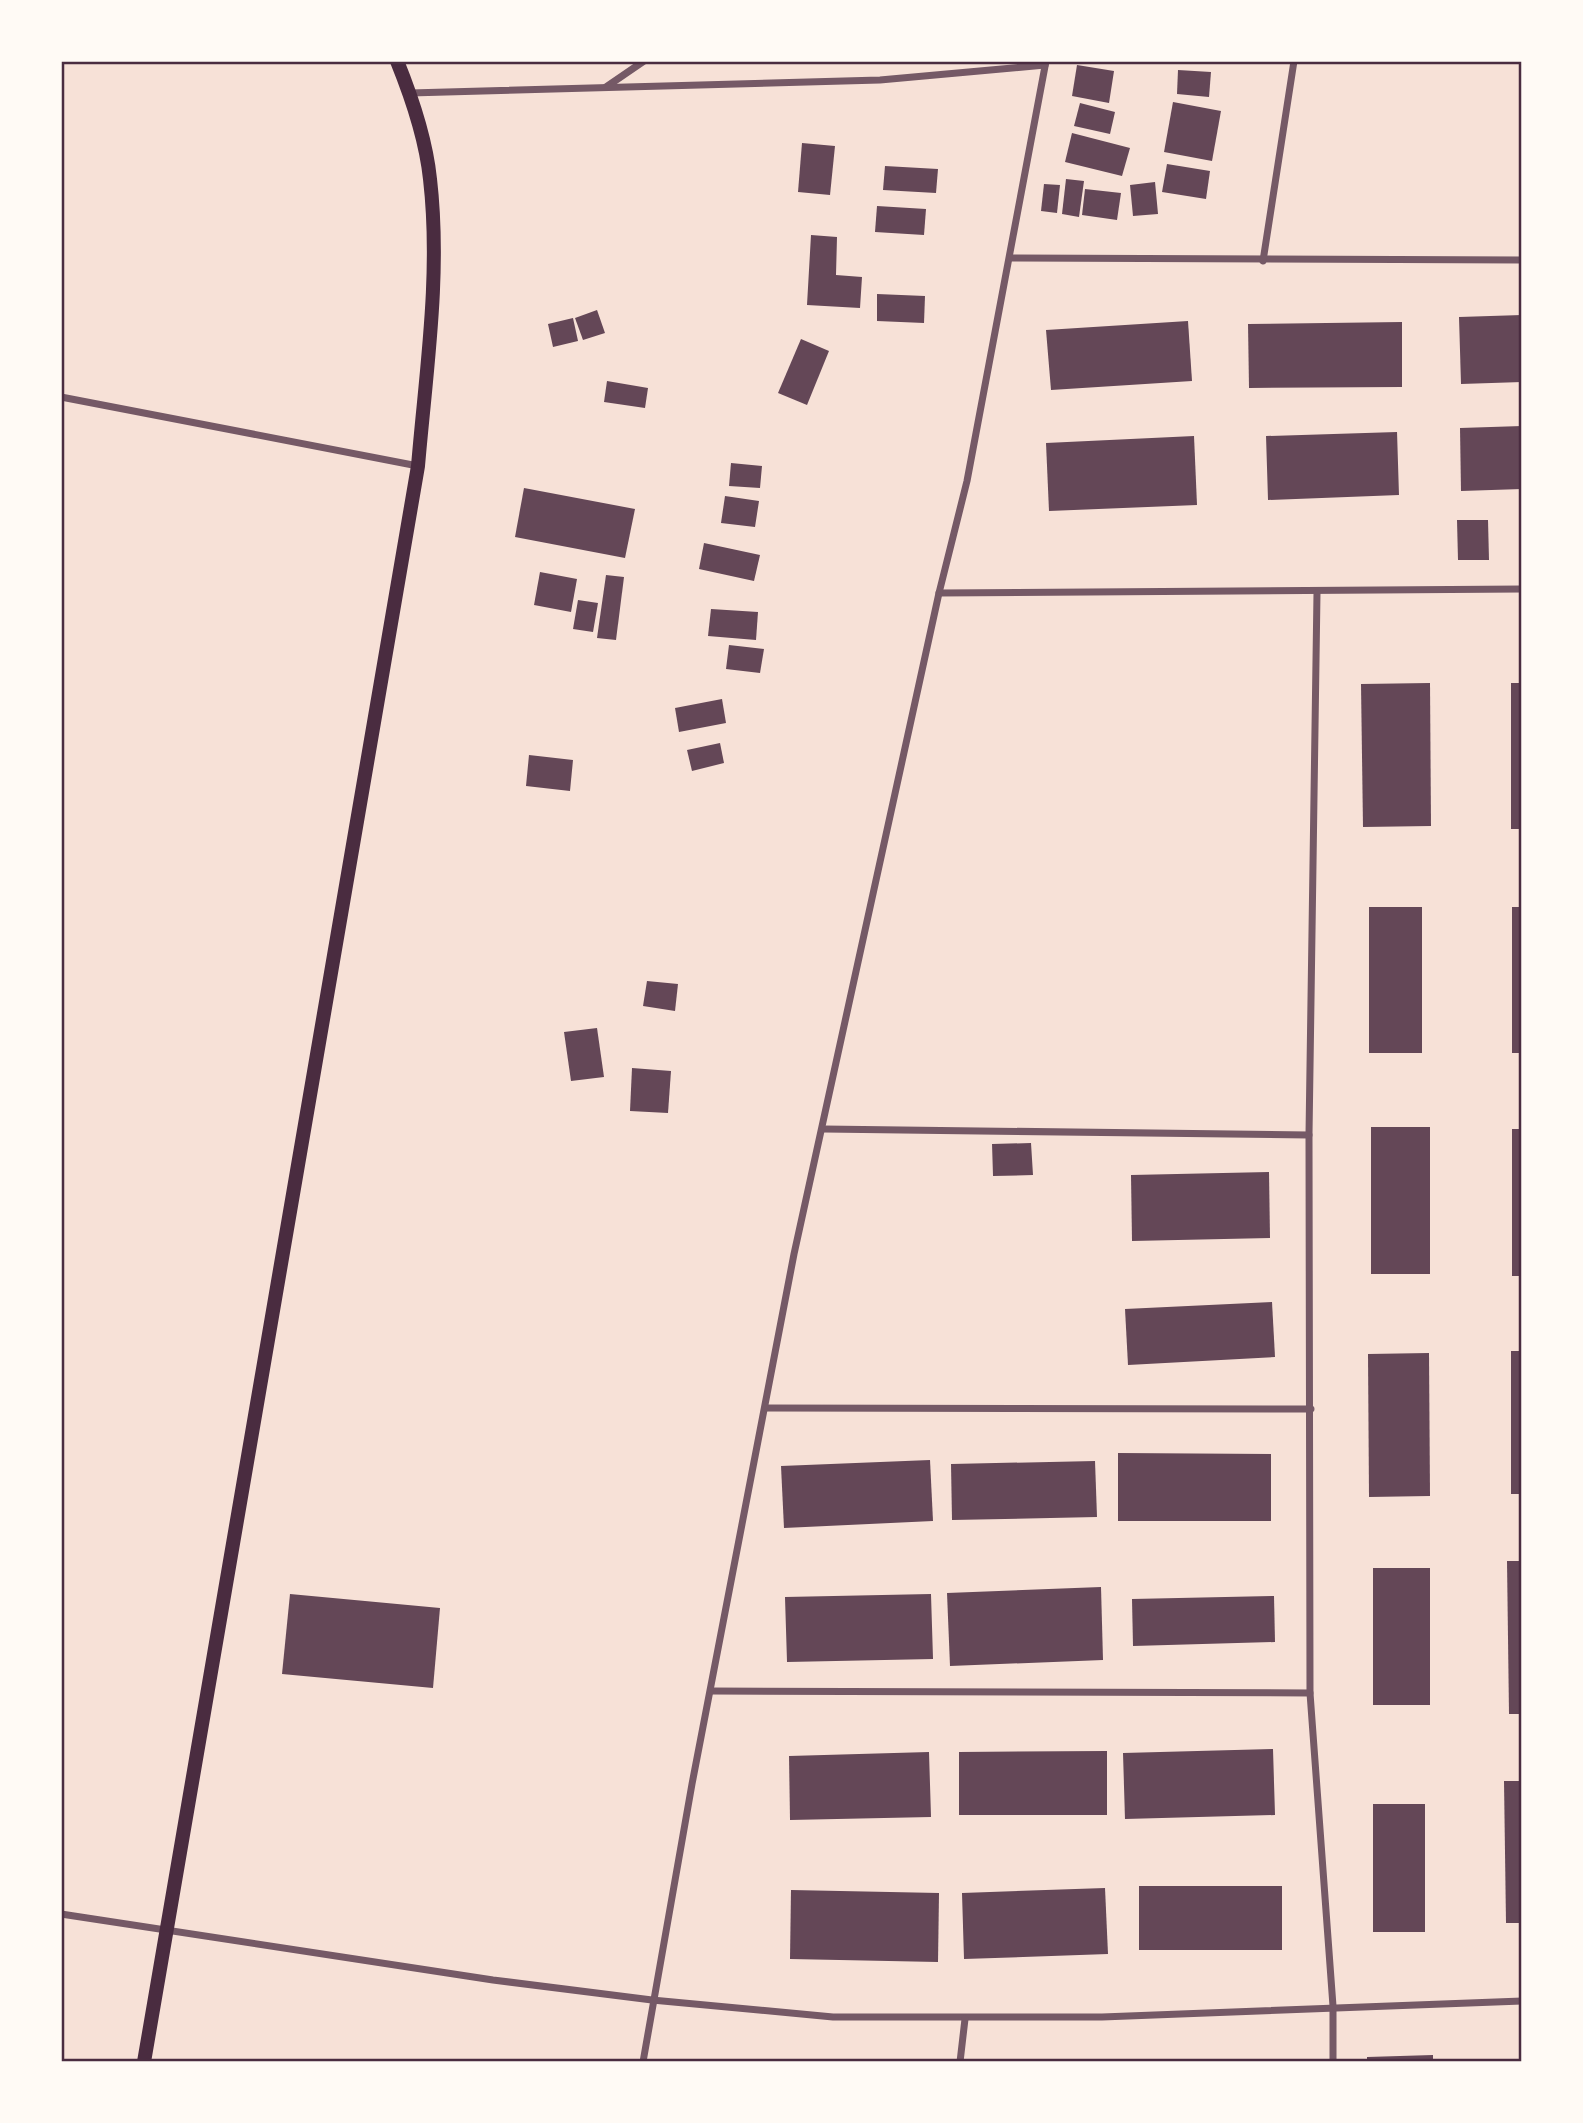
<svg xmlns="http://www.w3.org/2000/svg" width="1583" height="2123" font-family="Roboto,sans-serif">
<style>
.building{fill:#644757}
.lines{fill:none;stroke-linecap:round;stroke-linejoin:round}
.minor{stroke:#755966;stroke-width:7}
.secondary{stroke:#4a2c40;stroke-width:14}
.neatline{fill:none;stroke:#4a2c40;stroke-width:2.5}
</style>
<rect width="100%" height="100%" fill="#f7e1d7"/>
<g class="building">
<path d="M1077,65L1114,71L1109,103L1072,96Z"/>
<path d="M1178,70L1211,72L1209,97L1177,94Z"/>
<path d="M1173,102L1221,111L1212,161L1164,152Z"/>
<path d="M1080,103L1115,112L1110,134L1074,126Z"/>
<path d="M1072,133L1130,148L1122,176L1065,162Z"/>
<path d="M802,143L835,146L830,195L798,192Z"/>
<path d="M1167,164L1210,171L1206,199L1162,192Z"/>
<path d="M885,166L938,169L936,193L883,190Z"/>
<path d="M1066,179L1084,181L1079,217L1062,214Z"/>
<path d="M1155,182L1158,214L1133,216L1130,185Z"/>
<path d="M1044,184L1060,185L1057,213L1041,211Z"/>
<path d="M1085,189L1121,193L1117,220L1082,215Z"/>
<path d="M877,206L926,209L924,235L875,232Z"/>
<path d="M811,235L837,237L836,275L862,277L860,308L807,305Z"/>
<path d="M877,294L925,296L924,323L877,321Z"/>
<path d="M597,310L605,333L583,340L575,318Z"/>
<path d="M1522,315V382L1461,384L1459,317Z"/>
<path d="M573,318L578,341L553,347L548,324Z"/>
<path d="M1188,321L1192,381L1051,390L1046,330Z"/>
<path d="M1402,322V387L1249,388L1248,324Z"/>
<path d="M801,339L829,351L807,405L778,393Z"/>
<path d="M607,381L648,388L645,408L604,402Z"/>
<path d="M1522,426V489L1461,491L1460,428Z"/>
<path d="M1397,432L1399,495L1268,500L1266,436Z"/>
<path d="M1194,436L1197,505L1049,511L1046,443Z"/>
<path d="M731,463L762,466L760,488L729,486Z"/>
<path d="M524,488L635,509L625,558L515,537Z"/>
<path d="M725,496L759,501L755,527L721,523Z"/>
<path d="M1457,520H1488L1489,560H1458Z"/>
<path d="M704,543L760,555L754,581L699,569Z"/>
<path d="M540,572L577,579L571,612L534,605Z"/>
<path d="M606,575L624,577L616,640L597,638Z"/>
<path d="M578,600L598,603L593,632L573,629Z"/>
<path d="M711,609L758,612L756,640L708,636Z"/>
<path d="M729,645L764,649L760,673L726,669Z"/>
<path d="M1430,683L1431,826L1363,827L1361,684Z"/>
<rect x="1511" y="683" width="11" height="146"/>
<path d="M722,699L726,723L679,732L675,708Z"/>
<path d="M720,743L724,763L692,771L687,750Z"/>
<path d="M529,755L573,760L570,791L526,786Z"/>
<rect x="1369" y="907" width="53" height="146"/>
<rect x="1512" y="907" width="10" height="146"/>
<path d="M647,981L678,984L675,1011L643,1006Z"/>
<path d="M597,1028L604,1077L571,1081L564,1032Z"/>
<path d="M632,1068L671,1071L668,1113L630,1111Z"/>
<rect x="1371" y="1127" width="59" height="147"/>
<rect x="1512" y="1129" width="10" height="147"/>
<path d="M1031,1143L1033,1175L993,1176L992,1144Z"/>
<path d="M1269,1172L1270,1238L1132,1241L1131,1175Z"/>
<path d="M1272,1302L1275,1357L1128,1365L1125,1309Z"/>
<rect x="1511" y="1351" width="11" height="143"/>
<path d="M1429,1353L1430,1496L1369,1497L1368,1354Z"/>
<path d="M1118,1453L1271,1454V1521H1118Z"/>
<path d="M930,1460L933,1521L784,1528L781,1466Z"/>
<path d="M1095,1461L1097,1517L952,1520L951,1464Z"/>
<path d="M1507,1561H1522V1714H1509Z"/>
<rect x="1373" y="1568" width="57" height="137"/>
<path d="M1101,1587L1103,1660L950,1666L947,1593Z"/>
<path d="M290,1594L440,1608L433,1688L282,1674Z"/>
<path d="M931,1594L933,1659L787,1662L785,1597Z"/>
<path d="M1274,1596L1275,1642L1133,1646L1132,1599Z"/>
<path d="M1273,1749L1275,1815L1125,1819L1123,1753Z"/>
<path d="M1107,1751V1815H959V1752Z"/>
<path d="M929,1752L931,1817L790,1820L789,1756Z"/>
<path d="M1504,1781H1522V1923H1506Z"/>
<rect x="1373" y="1804" width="52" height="128"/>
<rect x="1139" y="1886" width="143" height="64"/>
<path d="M1105,1888L1108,1954L964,1959L962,1893Z"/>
<path d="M791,1890L939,1893L938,1962L790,1959Z"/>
<path d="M1433,2055V2062H1367V2057Z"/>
</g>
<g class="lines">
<g class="minor">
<path d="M606,87L644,61"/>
<path d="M410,93L880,80L1045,65"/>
<path d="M1011,258L1522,260"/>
<path d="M1263,261L1294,61"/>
<path d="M61,397L418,466"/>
<path d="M939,593L1522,589"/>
<path d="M1317,593L1309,1135L1310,1693L1333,2006V2062"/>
<path d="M824,1129L1309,1135"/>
<path d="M766,1408L1311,1409"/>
<path d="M711,1691L1310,1693"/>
<path d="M61,1914L493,1980L652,2000L833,2017H1102L1522,2001"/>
<path d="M643,2062L692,1784L794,1254L939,593L967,481L1046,61"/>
<path d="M960,2062L965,2019"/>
</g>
<path class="secondary" d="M144,2062L418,466C426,371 441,274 430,179C426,140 412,98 397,61"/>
</g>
<rect width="1583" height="2123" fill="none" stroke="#fffaf5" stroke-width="126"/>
<rect x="63" y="63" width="1457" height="1997" class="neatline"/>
</svg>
